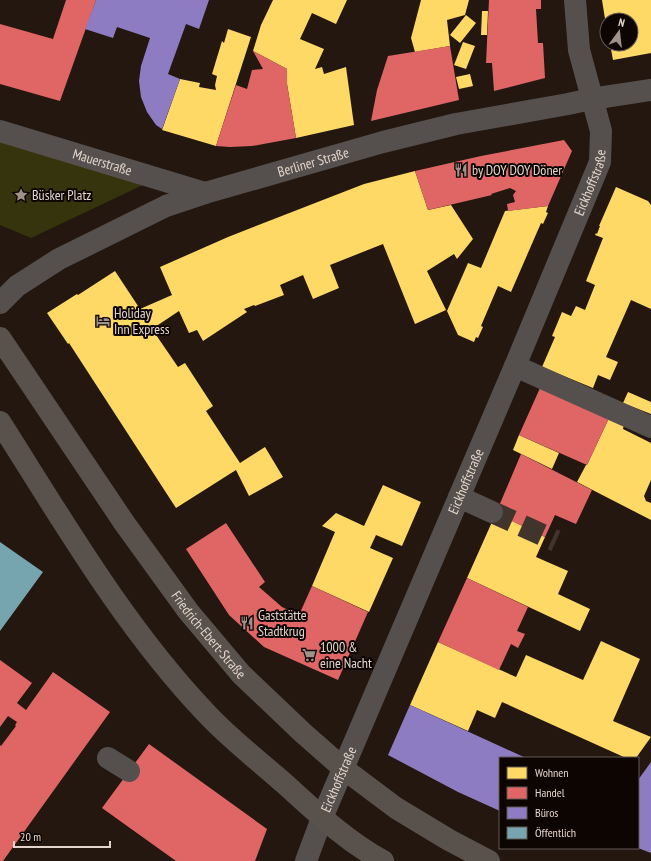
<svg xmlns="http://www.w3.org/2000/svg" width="651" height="861" font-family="'PT Sans Narrow',sans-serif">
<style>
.green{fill:#35340c}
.homes{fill:#ffd966}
.shops{fill:#e06666}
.offices{fill:#8e7cc3}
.public{fill:#76a5af}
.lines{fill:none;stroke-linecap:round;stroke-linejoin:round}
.minor-tunnel{stroke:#40342c;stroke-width:22;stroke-dasharray:22 11;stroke-linecap:butt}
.minor{stroke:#55504d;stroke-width:22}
.major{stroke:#59524c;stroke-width:22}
.labels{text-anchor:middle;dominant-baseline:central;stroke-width:4;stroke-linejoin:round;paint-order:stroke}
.street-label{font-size:14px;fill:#e3d5cb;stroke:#0d0502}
.poi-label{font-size:14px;fill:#e3d5cb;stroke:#0d0502;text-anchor:start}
</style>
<rect width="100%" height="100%" fill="#231710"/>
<path class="green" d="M0,140L145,184L31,238L0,225Z"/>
<g class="homes">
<path d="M273,0H347L336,24L312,13L300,39L324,49L315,69L322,67L324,74L346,67L354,125L296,138L287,84V69L253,51L261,25Z"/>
<path d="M421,0H469L465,15L447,20L450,46L415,52L411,38Z"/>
<path d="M602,0H651V53L613,60L610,44H631V20H607L606,25Z"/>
<path d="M482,11H488L487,35H481Z"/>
<path d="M466,15L476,23L460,43L450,35Z"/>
<path d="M228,29L251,37L216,146L162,130L180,79L200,83L199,87L216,90L215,85L217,76L212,74L222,41L224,43Z"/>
<path d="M463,42L475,46L466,69L454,65Z"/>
<path d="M470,74L473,86L459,89L456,77Z"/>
<path d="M415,171L428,210L451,205L473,239L457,259L454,254L427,271L446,310L415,324L383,244L330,265L339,288L313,299L303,275L280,285L284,295L255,306L254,305L244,309L247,312L203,341L197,330L189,333L179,311L152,329L178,367L185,363L213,406L206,411L240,463L265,447L283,477L249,496L236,470L176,508L69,343L68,344L47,313L77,294L78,295L115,271L140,309L172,295L160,267L228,237L364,184Z"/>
<path d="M616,187L648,201L651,205V309L631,300L606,357L618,362L610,380L598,375L593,388L542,367L555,337L552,336L562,312L571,316L576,306L585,310L595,285L586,281L603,238L595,235L596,233L597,234L600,226H599Z"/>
<path d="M548,206L546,212L548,213L543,224L541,223L511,292L498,286L481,326L483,327L478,338L476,337L474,342L458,335L447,311L468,263L481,268L505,211Z"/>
<path d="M628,392L651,402V414L623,403Z"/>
<path d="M609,418L624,424L623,429L651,443V480L644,496L646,501L651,503V520L577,482L586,465H587Z"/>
<path d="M519,435L559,453L552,469L513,450Z"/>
<path d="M383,485L421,502L402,546L376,535L370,548L393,558L369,612L312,586L335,532L322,526L336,513L364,526Z"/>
<path d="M496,513L545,537L536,557L568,571L558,594L590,609L580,631L467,578Z"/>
<path d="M601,641L640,659L613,721L651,737L636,758H626L502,702L495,718L477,710L468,731L410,705L438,642L516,677L526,655L583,680Z"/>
</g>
<g class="shops">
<path d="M66,0H96L60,101L0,84V24L53,39Z"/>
<path d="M489,0H541V9H536L538,43H543L545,78L494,91L492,63H486Z"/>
<path d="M450,46L459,100L371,121L377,90L388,56Z"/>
<path d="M253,51L287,69V84L296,138L252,146L230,147L216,146L236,85L247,89L252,70L263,69Z"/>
<path d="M564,140L572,151L548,206L508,211L507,204L515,202L513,195L516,191L510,188L491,194L492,195L428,210L415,171L481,156Z"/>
<path d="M540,388L609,418L587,465L519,435Z"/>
<path d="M521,454L592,490L576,524L555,515L545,537L496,513Z"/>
<path d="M226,523L265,582L259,587L282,607L299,615L312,586L368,612L338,680L264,647L229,615L186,549Z"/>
<path d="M467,578L528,607L517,631L525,634L518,648L511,644L499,670L438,642Z"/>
<path d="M0,660L32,683L17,703L26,710L53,672L110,712L3,861H0V745L1,746L16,726L15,725L17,722L8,716L0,727Z"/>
<path d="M149,744L267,829L255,861H176L102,808Z"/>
</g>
<g class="offices">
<path d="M96,0H209L199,29L186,24L168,74L180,79L162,129L156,125L147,112L141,97L139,81L141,66L150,38L117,27L113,38L85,29Z"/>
<path d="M410,705L526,758H500V811L458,792L388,755Z"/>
<path d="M651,762V853L638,848V780Z"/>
</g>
<path class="public" d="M0,542L43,572L0,631Z"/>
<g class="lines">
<path class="minor-tunnel" d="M492,512L556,541"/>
<g class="minor">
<path id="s1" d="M0,131L205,193"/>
<path id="s2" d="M0,303L17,286L59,259L166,206L205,193L383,142L456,124L568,104L591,99L651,90"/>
<path d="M515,366L651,427"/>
<path d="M459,497L492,512"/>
<path d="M108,758L129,771"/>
<path id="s3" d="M306,861L322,818L515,366L600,162L601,131L579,50L575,0"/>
</g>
<g class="major">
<path id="s4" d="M0,338L125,524L188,611L241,674L303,733L344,769L396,808L449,840L489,861"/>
<path d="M0,422C63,521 125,628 206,713C230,739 259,761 285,784C316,812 346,841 383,861"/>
</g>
</g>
<defs>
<g id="restaurant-bare" transform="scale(1.08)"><path d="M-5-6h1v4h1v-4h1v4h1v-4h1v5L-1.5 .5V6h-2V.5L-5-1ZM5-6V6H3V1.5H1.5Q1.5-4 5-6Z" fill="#a0928a" stroke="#0d0502" stroke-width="2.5" paint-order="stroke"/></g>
<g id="sight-bare" transform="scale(1.08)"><path d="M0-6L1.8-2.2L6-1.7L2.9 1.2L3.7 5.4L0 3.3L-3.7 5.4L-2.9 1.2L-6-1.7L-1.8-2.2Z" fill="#a0928a" stroke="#0d0502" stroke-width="2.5" paint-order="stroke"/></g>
<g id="hotel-bare" transform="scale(1.08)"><path d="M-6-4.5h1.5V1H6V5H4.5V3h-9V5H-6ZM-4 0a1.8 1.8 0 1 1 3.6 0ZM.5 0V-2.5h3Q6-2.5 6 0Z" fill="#a0928a" stroke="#0d0502" stroke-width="2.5" paint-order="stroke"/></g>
<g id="supermarket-bare" transform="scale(1.08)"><path d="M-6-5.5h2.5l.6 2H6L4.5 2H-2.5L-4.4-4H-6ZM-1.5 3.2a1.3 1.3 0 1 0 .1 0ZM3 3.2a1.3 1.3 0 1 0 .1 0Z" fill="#a0928a" stroke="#0d0502" stroke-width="2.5" paint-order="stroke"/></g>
</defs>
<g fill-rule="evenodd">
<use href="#restaurant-bare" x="461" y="170"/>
<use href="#sight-bare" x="21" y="195"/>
<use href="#hotel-bare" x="103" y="321"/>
<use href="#restaurant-bare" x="247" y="623"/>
<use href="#supermarket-bare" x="309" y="655"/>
</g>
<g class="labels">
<g class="street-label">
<text stroke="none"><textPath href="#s1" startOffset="107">Mauerstraße</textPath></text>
<text stroke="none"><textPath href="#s2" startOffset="347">Berliner Straße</textPath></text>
<text stroke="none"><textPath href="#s3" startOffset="736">Eickhoffstraße</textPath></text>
<text stroke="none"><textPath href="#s3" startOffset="412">Eickhoffstraße</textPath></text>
<text stroke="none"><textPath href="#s4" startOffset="363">Friedrich-Ebert-Straße</textPath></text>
<text stroke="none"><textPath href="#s3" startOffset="88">Eickhoffstraße</textPath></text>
</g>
<g class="poi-label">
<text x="472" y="170">by DOY DOY Döner</text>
<text x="32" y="195">Büsker Platz</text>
<text x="114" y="313">Holiday<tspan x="114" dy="16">Inn Express</tspan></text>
<text x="258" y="615">Gaststätte<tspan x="258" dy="16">Stadtkrug</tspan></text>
<text x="320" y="647">1000 &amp;<tspan x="320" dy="16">eine Nacht</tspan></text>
</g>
</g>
<rect x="499" y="757" width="140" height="92" fill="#0d0502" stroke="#635852"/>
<rect x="507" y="767" width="20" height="12" fill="#ffd966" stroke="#635852"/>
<text x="535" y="777" font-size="12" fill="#e3d5cb">Wohnen</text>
<rect x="507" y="787" width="20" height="12" fill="#e06666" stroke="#635852"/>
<text x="535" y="797" font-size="12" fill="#e3d5cb">Handel</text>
<rect x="507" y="807" width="20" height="12" fill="#8e7cc3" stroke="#635852"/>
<text x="535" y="817" font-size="12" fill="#e3d5cb">Büros</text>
<rect x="507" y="827" width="20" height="12" fill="#76a5af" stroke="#635852"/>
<text x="535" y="837" font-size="12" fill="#e3d5cb">Öffentlich</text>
<g transform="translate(619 32) rotate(15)"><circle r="19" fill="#0d0502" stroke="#635852"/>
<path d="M0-3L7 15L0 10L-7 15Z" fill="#a0928a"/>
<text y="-6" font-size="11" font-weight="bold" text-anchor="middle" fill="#e3d5cb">N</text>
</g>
<path d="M14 841v6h96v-6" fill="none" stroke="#e3d5cb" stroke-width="2"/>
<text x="20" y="841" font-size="12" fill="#e3d5cb" stroke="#0d0502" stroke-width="3" paint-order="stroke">20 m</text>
</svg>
